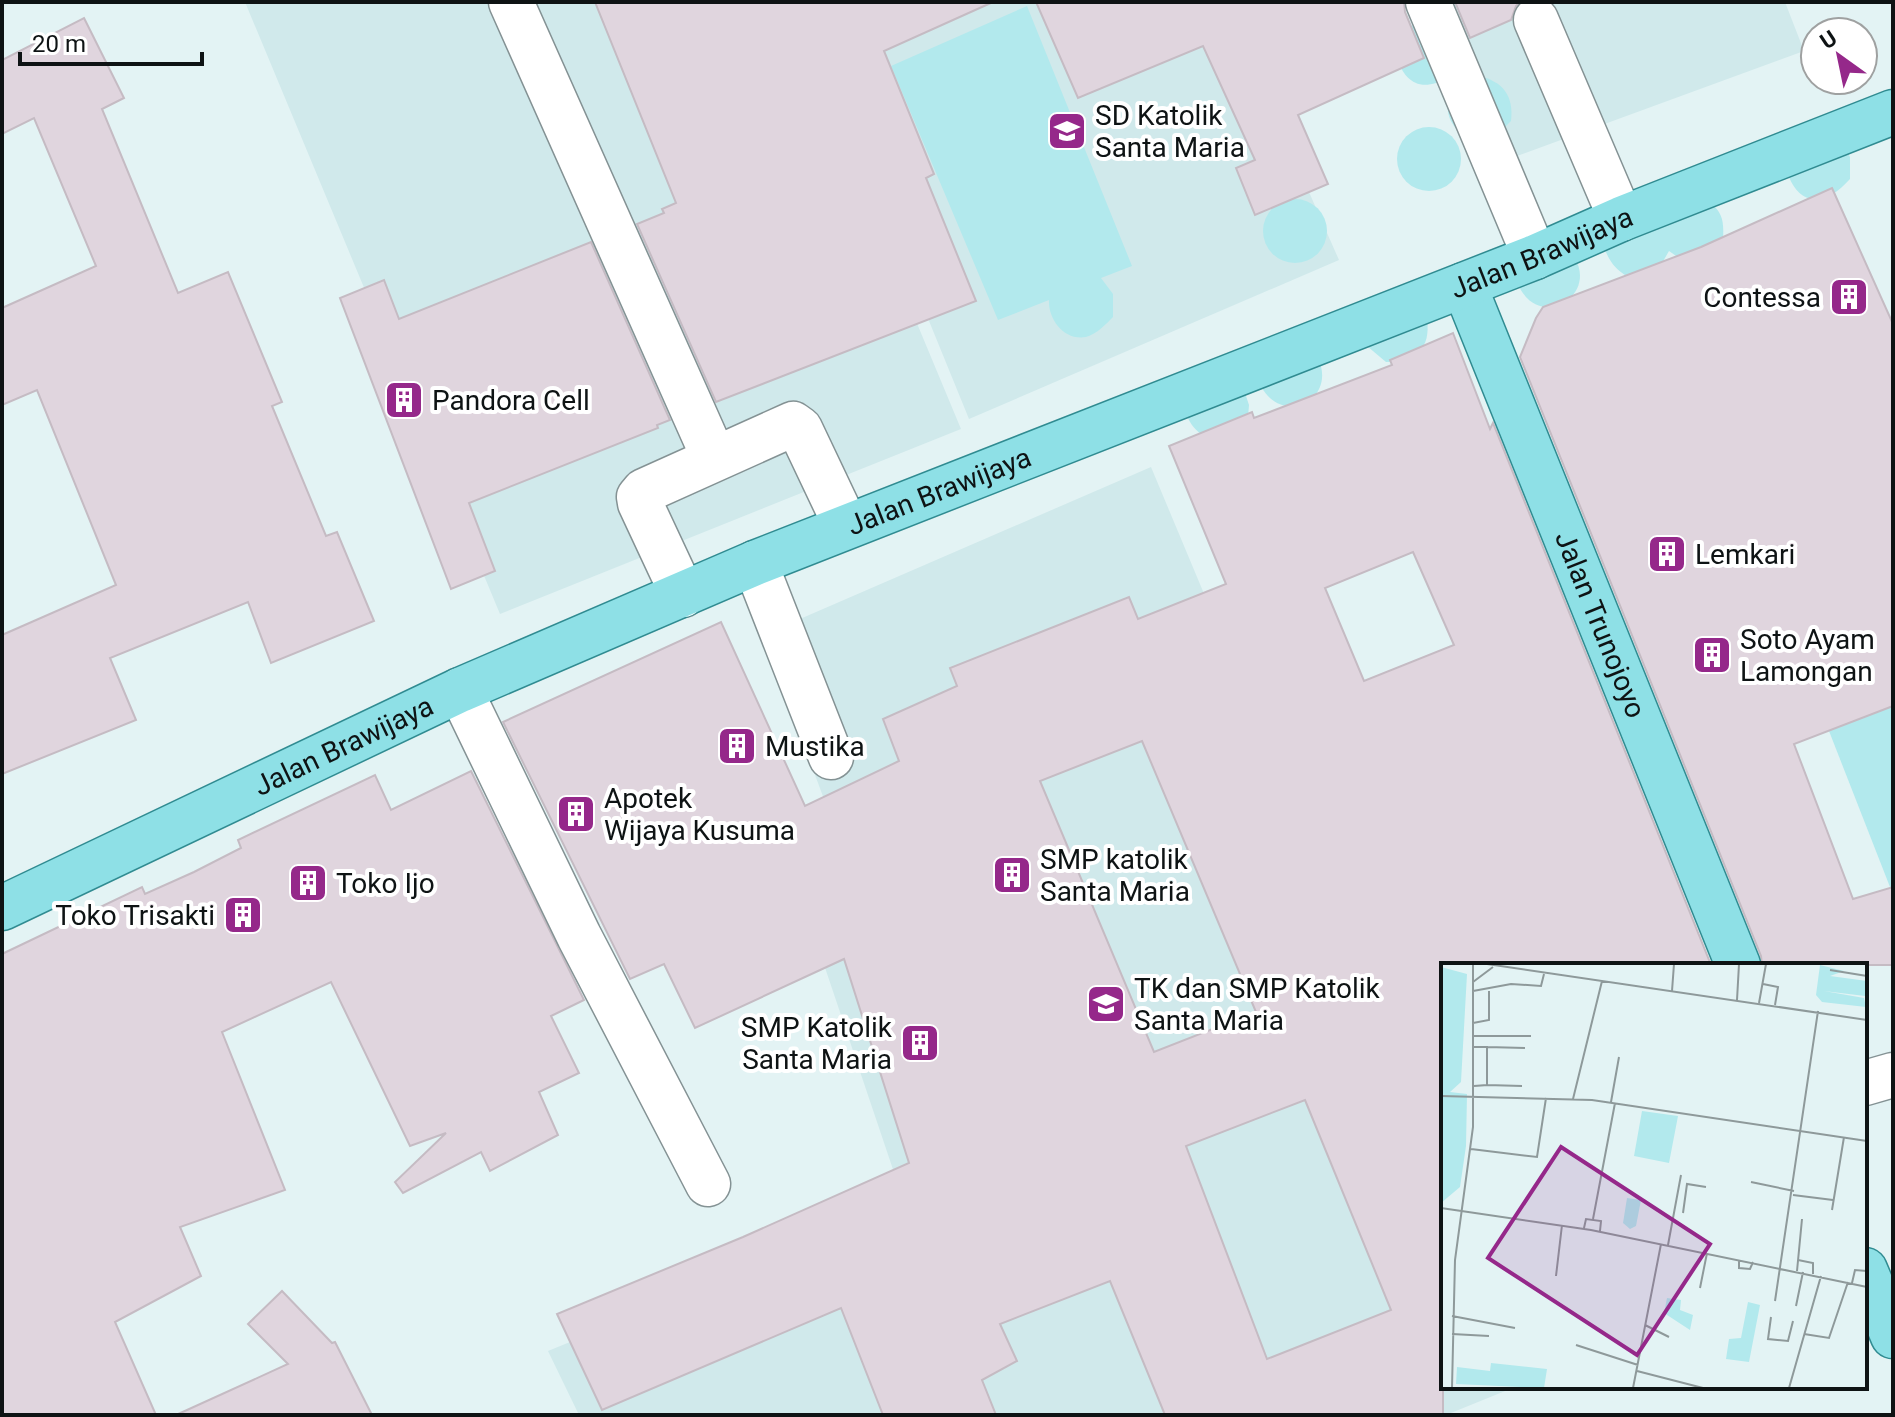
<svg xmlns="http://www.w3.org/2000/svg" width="1895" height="1417" font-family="Roboto,sans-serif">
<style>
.built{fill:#d0e9eb}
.green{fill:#b2e9ed}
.building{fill:#e0d5de;stroke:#c5bbc3;stroke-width:2;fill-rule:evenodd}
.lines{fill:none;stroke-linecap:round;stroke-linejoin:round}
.minor-casing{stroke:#849294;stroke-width:47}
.major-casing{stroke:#308b91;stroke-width:47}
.minor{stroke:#fff;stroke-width:44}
.major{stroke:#8ee0e6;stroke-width:44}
.labels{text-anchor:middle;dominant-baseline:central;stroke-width:8;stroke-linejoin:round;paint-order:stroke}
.poi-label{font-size:28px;fill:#0e1314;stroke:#fff;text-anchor:start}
.street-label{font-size:28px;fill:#0e1314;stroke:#fff}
.inset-road{fill:none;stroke:#8e999a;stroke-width:2}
.view{fill:#95288a;fill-opacity:0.15;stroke:#95288a;stroke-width:4}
.inset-edge{fill:none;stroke:#0e1314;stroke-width:4}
</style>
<rect width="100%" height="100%" fill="#e3f3f4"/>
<g class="built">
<path d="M245,2H783L961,429L500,614Z"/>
<path d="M799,2H1225L1339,260L969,419Z"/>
<path d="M1420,2H1785L1804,51L1495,164Z"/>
<path d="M1151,467L1443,1165V1387H1515L1446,1415H579L548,1351L905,1205L783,843L834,826L763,635Z"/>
</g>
<g class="green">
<path d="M1027,6L1132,266L1101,278L1113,294V317C1106,324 1097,334 1086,337C1064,341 1048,319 1049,300L998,320L891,66Z"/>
<path d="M1417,23L1449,77C1421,93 1405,84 1395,54L1405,30Z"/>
<path d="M1478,76C1503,81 1514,96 1511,121L1499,133L1461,134C1448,121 1446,112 1449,95Z"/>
<circle cx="1429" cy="159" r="32"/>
<path d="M1845,148L1850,157V179C1825,207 1798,208 1786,169Z"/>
<circle cx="1295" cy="231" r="32"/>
<path d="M1709,202C1723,212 1724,222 1723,239L1682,260L1669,251L1658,270L1628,277C1615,269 1609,261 1604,247Z"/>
<path d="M1574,257C1600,297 1534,336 1515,277Z"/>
<path d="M1427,319C1431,349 1416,361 1386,362L1367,346Z"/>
<path d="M1317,356C1341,402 1274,432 1257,376Z"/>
<path d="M1243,387L1249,405L1248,417L1207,438C1194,430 1188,422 1184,407Z"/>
<path d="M1893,705V887H1890L1829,731Z"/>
</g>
<g class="building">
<path d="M595,2H993L884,51L934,174L926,178L976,301L716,402L637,224L664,213L662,209L676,203Z"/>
<path d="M1036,2H1404L1405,12L1424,58L1298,115L1328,184L1255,215L1236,168L1255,160L1203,46L1078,98Z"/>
<path d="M1455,2H1520L1516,6L1511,20L1470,38Z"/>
<path d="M84,18L124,98L102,109L178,293L228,272L282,402L272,406L326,536L337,532L374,621L271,663L248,602L110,658L136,720L2,774V635L116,585L37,390L2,405V308L96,266L34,118L2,134V60Z"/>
<path d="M1832,188L1893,324V706L1794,744L1853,899L1893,887V965H1762L1761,956L1520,357L1536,318L1543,307L1701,247Z"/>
<path d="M591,242L670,420L657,425L658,428L469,503L495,571L451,589L340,298L384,280L399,319Z"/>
<path d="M1453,333L1490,429L1493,423L1711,965H1443V1415H1165L1110,1281L1000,1324L1017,1361L982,1380L996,1415H883L841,1308L602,1410L557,1314L743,1237L909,1163L844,959L695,1028L664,964L630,979L503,722L721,622L805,806L899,761L883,719L957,686L950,668L1129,597L1138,619L1226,584L1169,446L1252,412L1254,418L1392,365L1390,360ZM1413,552L1454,645L1364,681L1325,588ZM1142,741L1256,1012L1154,1052L1040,781ZM1305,1100L1391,1310L1267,1359L1186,1146Z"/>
<path d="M471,771L584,1000L551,1016L579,1073L539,1092L558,1135L490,1171L481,1152L403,1193L395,1182L446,1133L410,1146L331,982L222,1032L285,1190L180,1227L201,1276L115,1322L156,1415H2V954L142,887L145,894L194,872L241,848L238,840L375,775L391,810Z"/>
<path d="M282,1291L332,1343L335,1342L372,1415H176L288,1364L248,1324Z"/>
</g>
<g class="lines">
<g class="minor-casing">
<g id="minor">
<path d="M511,2L714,458"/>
<path d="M1428,2L1535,257"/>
<path d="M1536,20L1621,219"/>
<path d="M755,563L831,757"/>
<path d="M683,595L640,503L639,497L644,491L793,424L800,429L846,526"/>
<path d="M460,690L579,936L708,1184"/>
<path d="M1865,1083L1893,1075"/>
</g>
</g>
<g class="major-casing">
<g id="major">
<path id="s1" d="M1464,285L1738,965"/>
<path id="s2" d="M2,908L460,690L755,563L1535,257L1621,219L1893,112"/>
<path d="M1865,1270L1893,1336"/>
</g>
</g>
<use href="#minor" class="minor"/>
<use href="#major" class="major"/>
</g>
<defs>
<g id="school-square" transform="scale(2)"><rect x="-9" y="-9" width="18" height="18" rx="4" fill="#95288a" stroke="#fff"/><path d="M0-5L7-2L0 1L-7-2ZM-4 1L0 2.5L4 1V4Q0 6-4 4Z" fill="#fff"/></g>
<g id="building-square" transform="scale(2)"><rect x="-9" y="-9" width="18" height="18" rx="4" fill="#95288a" stroke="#fff"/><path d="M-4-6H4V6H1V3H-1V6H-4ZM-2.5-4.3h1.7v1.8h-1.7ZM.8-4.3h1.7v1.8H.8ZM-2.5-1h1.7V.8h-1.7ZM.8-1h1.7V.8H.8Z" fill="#fff"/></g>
</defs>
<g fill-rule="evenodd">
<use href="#school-square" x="1067" y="131"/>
<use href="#building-square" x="1849" y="297"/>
<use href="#building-square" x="404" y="400"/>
<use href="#building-square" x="1667" y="554"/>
<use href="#building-square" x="1712" y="655"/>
<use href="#building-square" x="737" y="746"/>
<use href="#building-square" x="576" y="814"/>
<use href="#building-square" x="1012" y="875"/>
<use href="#building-square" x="308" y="883"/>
<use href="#building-square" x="243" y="915"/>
<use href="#school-square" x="1106" y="1004"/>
<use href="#building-square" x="920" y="1043"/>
</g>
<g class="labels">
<g class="poi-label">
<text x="1095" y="115">SD Katolik<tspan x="1095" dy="32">Santa Maria</tspan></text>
<text x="1821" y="297" text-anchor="end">Contessa</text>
<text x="432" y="400">Pandora Cell</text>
<text x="1695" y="554">Lemkari</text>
<text x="1740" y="639">Soto Ayam<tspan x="1740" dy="32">Lamongan</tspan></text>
<text x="765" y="746">Mustika</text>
<text x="604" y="798">Apotek<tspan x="604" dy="32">Wijaya Kusuma</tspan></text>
<text x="1040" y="859">SMP katolik<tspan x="1040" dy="32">Santa Maria</tspan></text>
<text x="336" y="883">Toko Ijo</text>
<text x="215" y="915" text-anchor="end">Toko Trisakti</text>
<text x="1134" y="988">TK dan SMP Katolik<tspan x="1134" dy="32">Santa Maria</tspan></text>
<text x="892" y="1027" text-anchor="end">SMP Katolik<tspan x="892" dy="32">Santa Maria</tspan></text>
</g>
<g class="street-label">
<text stroke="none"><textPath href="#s2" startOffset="1674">Jalan Brawijaya</textPath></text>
<text stroke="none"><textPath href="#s2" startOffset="1026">Jalan Brawijaya</textPath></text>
<text stroke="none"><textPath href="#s1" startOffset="366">Jalan Trunojoyo</textPath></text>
<text stroke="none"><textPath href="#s2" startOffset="378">Jalan Brawijaya</textPath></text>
</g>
</g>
<g transform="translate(1441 963)">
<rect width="426" height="426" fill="#e3f3f4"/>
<path d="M379,2L403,8L389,13L426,18L424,33L383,28L423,35L425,44L381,39L375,32ZM0,4L26,11L20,119L9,129L26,131L25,183L19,224L0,240ZM201,148L237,153L228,200L193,193ZM186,235L200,237L195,263L189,266L182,260ZM226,335L240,337L239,347L252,352L249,367L223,350ZM307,339L319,342L308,399L285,396L288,376L300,375ZM50,400L106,406L103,425L15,421L16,404L49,408Z" fill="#b2e9ed"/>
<path class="inset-road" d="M46,1L426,57M389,7L426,13M32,19L52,4M322,21L337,24L334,42M32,28L70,21L100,23L103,11M231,28L233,1M296,37L298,1M318,40L325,1M32,60L48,57V28M32,73H90M33,84H46V122L33,123M46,84L84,85M46,122L81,123M0,133L151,137L426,178M132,136L161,18M170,139L178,94M30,186L96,194L105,135M310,219L353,228M352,232L392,237M0,245L150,267L426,324M391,247L403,174M242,250L246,221L265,224M152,256L174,140M143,265L145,256L160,258L159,268M227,282L240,212M298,297V305L309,306L312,299M357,297L372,300V311M356,308L361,256M115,313L121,262M411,320L414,307L426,308M259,325L266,290M334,338L377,48M355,343L362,309M11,353L74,365M330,354L327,376L347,378L352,358M204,362L228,374M11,371L48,373M363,371L388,375L407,319M135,382L197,402M196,408L262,425M11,425L14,297L32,164V1M192,425L220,281M348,425L380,313"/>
<path class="view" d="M120,184L269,281L196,392L47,295Z"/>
<rect width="426" height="426" class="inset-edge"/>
</g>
<rect width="1895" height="1417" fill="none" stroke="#0e1314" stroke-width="8"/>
<g transform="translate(1839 56) rotate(327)"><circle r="38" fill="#ffffff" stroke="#9fa1a1" stroke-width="2"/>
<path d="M0-6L14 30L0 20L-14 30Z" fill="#95288a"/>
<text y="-12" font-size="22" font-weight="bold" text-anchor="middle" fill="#0e1314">U</text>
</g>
<path d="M20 52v12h182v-12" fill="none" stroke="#0e1314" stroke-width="4"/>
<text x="32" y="52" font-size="24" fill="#0e1314" stroke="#ffffff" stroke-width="6" paint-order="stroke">20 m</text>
</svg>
